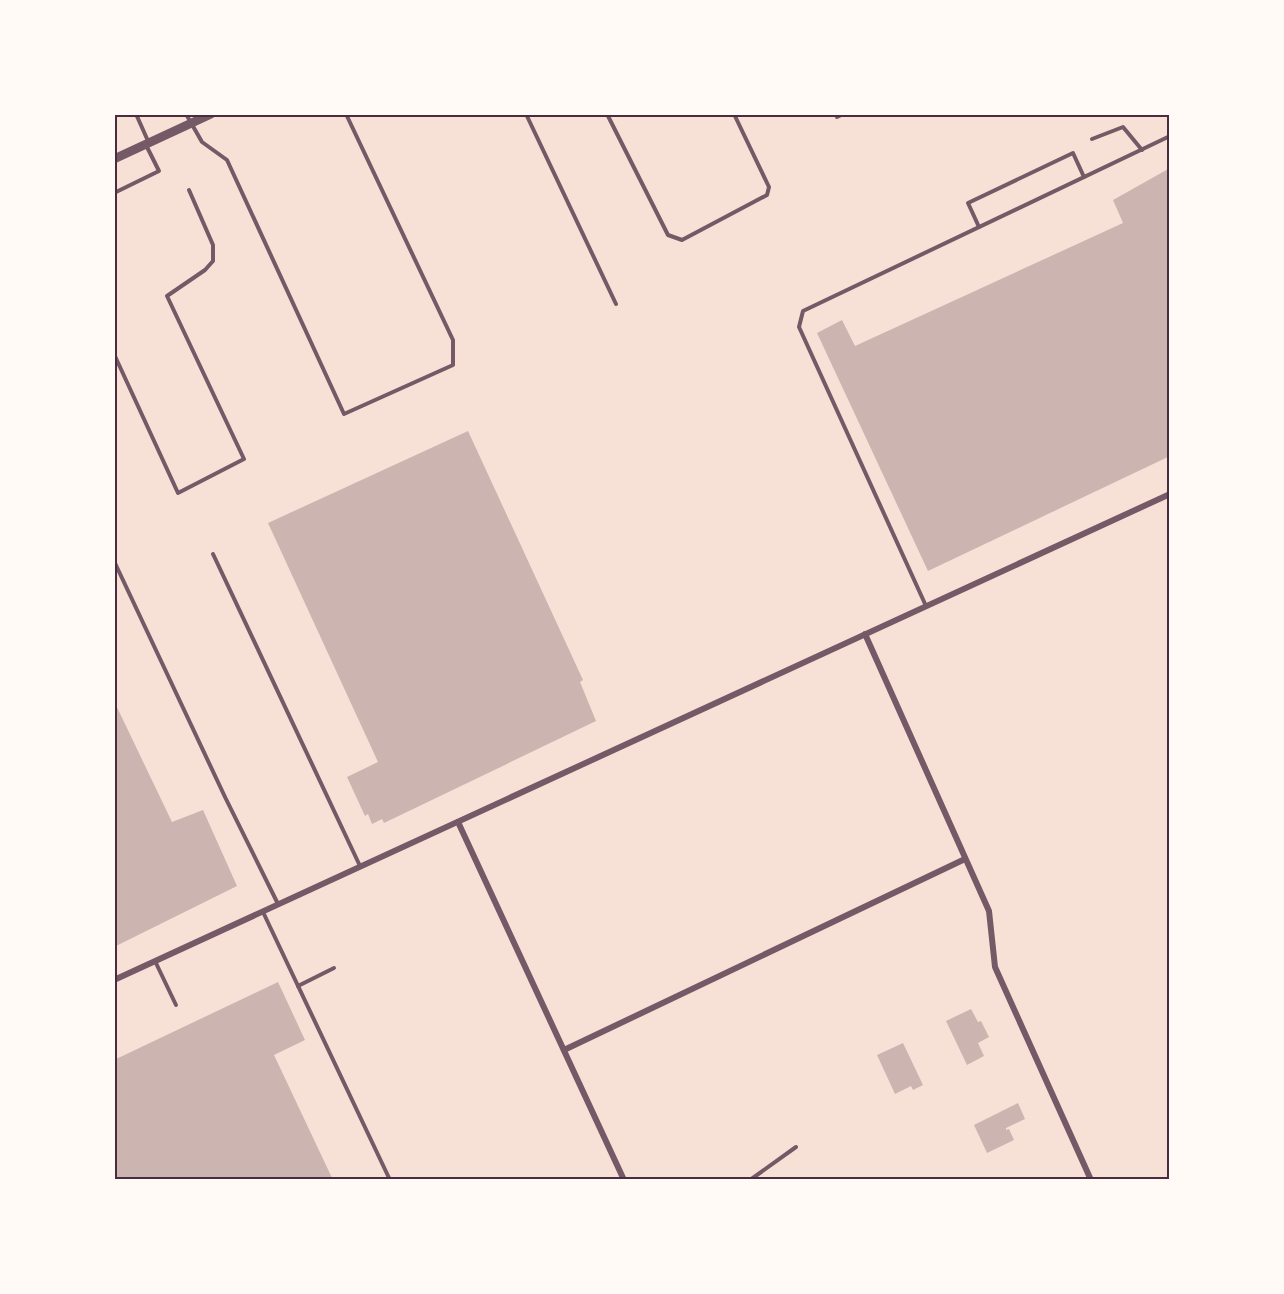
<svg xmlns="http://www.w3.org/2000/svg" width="1284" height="1294" font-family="'Varela Round',sans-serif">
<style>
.building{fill:#ccb4b1}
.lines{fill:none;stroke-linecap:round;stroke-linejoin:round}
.service{stroke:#755966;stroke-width:4}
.minor{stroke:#755966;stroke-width:6}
.tertiary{stroke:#755966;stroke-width:9}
.neatline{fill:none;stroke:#4a2c40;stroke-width:2}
</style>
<rect width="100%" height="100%" fill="#f7e1d7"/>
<g class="building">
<path d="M1170,168V456L928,571L817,333L842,320L855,346L1123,223L1113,200Z"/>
<path d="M468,431L583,680L580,682L596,721L384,823L382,819L372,824L368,814L365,816L347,777L378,762L268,523Z"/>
<path d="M114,701L172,822L203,810L237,886L114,947Z"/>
<path d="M278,982L305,1040L274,1055L333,1180H114V1060Z"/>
<path d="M971,1009L978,1022L981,1021L989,1037L978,1043L984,1056L967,1065L946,1021Z"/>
<path d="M903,1043L923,1085L913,1090L911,1086L895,1094L877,1055Z"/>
<path d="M1018,1103L1025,1119L1006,1128V1130L1009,1129L1014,1140L987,1153L974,1125Z"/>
</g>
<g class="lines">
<g class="service">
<path d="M136,114L148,141"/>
<path d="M186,114L202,142L227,160L344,414L453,365V340L346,114"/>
<path d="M526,114L616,304"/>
<path d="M607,114L668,235L682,240L767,195L769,187L734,114"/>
<path d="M1052,115L1054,114"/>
<path d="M837,117L843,114"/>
<path d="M1092,139L1123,127L1142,150"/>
<path d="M114,193L159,171L146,145"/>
<path d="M979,227L968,203L1073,153L1084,177"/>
<path d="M114,354L178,493L244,459L167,296L205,270L213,261V245L189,190"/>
<path d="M213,554L360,866"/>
<path d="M114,561L225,797L278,904"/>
<path d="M926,606L799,327L803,311L1170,136"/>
<path d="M263,912L390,1180"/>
<path d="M155,961L176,1005"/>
<path d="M298,986L334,968"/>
<path d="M750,1180L796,1147"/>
</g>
<g class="minor">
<path d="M865,634L989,911L995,967L1091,1180"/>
<path d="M458,822L624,1180"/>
<path d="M114,980L1170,494"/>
<path d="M564,1050L965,859"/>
</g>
<path class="tertiary" d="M114,159L211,114"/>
</g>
<rect width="1284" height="1294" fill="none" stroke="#fffaf5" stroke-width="231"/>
<rect x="116" y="116" width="1052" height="1062" class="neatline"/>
</svg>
